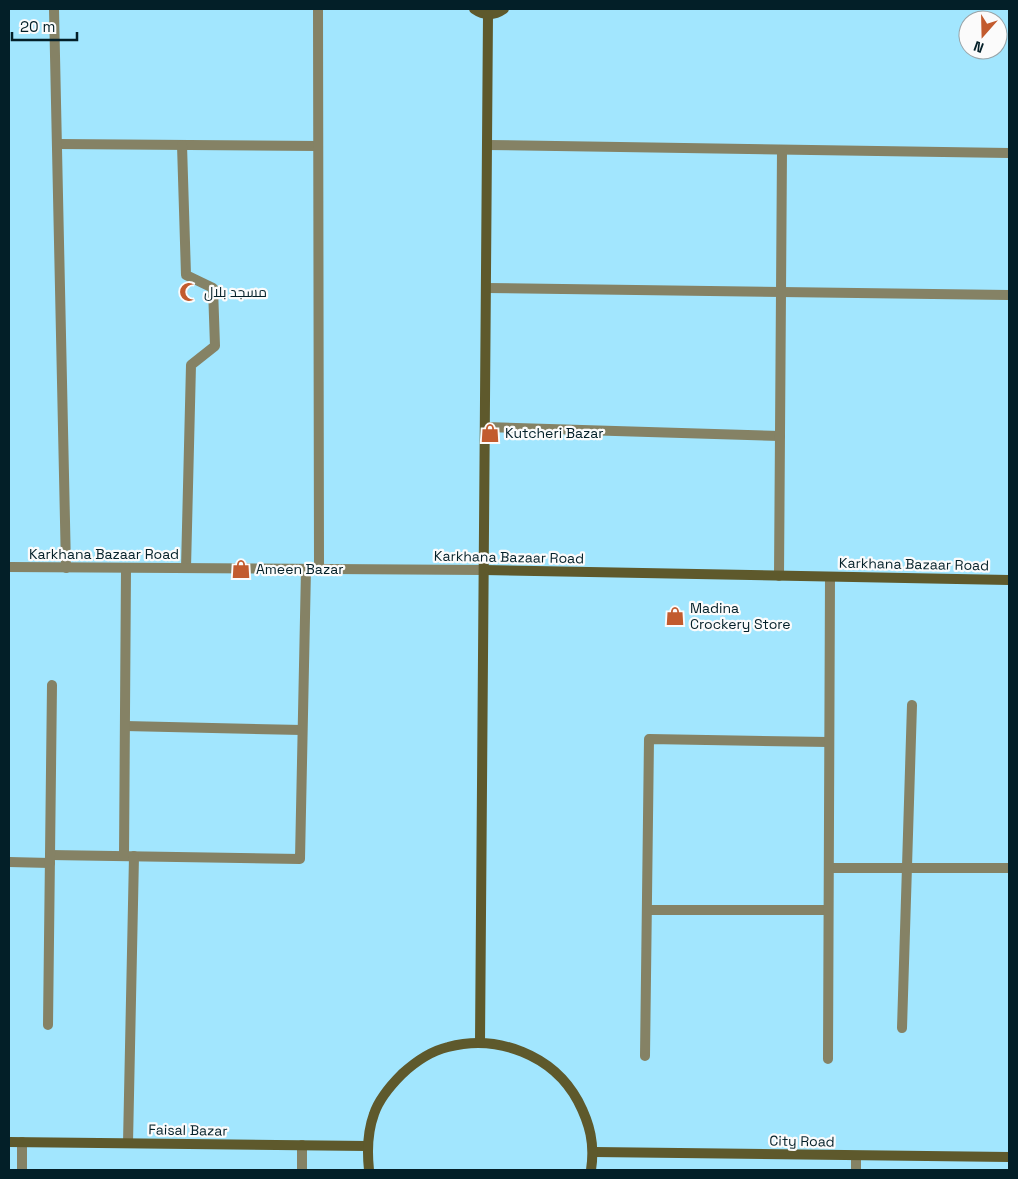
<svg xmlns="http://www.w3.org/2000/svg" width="1018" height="1179" font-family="'Space Grotesk',Cairo,sans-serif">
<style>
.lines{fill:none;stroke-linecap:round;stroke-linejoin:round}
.lane{stroke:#858265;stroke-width:10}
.street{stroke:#858265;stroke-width:10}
.secondary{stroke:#5e592c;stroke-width:10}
.labels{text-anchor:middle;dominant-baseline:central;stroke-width:4.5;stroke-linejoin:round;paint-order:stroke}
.poi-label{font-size:14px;fill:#031f28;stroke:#fbfbfb;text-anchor:start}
.street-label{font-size:14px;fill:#031f28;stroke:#fbfbfb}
</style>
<rect width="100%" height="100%" fill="#a2e6fe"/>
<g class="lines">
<g class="lane">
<path d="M57,144L318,146"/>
<path d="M182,145L186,275L213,288L215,346L191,365L186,568"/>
<path d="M9,862L50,863"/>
</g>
<g class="street">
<path d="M54,9L66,568"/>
<path d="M318,9L319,569"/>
<path d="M487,145L1009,153"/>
<path d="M486,288L1009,295"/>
<path d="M485,427L780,436"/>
<path d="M9,567L484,570"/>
<path d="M779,576L782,150"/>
<path d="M125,726L302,730"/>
<path d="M50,855L300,859L306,569"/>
<path d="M124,856L126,568"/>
<path d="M829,868H1009"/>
<path d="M647,910H828"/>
<path d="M48,1025L52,685"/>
<path d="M902,1028L912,705"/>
<path d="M645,1056L649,739L829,742"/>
<path d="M828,1059L830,577"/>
<path d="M22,1142V1170"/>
<path d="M128,1143L134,856"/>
<path d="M302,1145V1170"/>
<path d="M856,1156V1170"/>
</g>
<g class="secondary">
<path d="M474,9C484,16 494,16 504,9"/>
<path d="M484,570L1009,580"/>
<path d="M480,1042L488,15"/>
<path d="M9,1142L367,1146"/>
<path d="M594,1152L1009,1157"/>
<path d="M369,1170C367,1151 367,1133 374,1114C379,1099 391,1085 402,1074C415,1062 431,1051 448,1047C498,1034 553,1055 578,1101C590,1124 595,1144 591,1170"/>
</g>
</g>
<defs>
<g id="mosque-bare" transform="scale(1.5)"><path d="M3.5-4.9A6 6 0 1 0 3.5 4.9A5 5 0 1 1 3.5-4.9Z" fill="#c25b2e" stroke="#fbfbfb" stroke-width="2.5" paint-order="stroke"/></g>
<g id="shop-bare" transform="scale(1.5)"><path d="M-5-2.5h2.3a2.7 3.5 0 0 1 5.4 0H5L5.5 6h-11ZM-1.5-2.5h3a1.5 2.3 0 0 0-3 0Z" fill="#c25b2e" stroke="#fbfbfb" stroke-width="2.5" paint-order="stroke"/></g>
</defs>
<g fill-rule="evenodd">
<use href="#mosque-bare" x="189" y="292"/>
<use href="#shop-bare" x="490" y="433"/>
<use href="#shop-bare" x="241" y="569"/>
<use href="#shop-bare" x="675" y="616"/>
</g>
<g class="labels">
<g class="poi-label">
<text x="204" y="292">مسجد بلال</text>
<text x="505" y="433">Kutcheri Bazar</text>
<text x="256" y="569">Ameen Bazar</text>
<text x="690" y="608">Madina<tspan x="690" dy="16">Crockery Store</tspan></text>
</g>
<g class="street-label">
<text x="104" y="554">Karkhana Bazaar Road</text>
<text transform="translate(509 557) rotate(1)">Karkhana Bazaar Road</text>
<text transform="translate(914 564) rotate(1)">Karkhana Bazaar Road</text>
<text transform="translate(188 1130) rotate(1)">Faisal Bazar</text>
<text transform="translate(802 1141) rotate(1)">City Road</text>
</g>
</g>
<rect width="1018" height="1179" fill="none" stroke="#031f28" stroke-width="20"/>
<g transform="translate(983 35) rotate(200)"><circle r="24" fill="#fbfbfb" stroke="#98a3a7"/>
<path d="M0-4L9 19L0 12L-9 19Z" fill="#c25b2e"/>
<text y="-8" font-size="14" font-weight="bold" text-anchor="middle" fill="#031f28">N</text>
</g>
<path d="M12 32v8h65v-8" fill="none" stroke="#031f28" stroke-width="2.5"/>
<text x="20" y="32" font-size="15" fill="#031f28" stroke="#fbfbfb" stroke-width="4" paint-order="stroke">20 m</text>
</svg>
